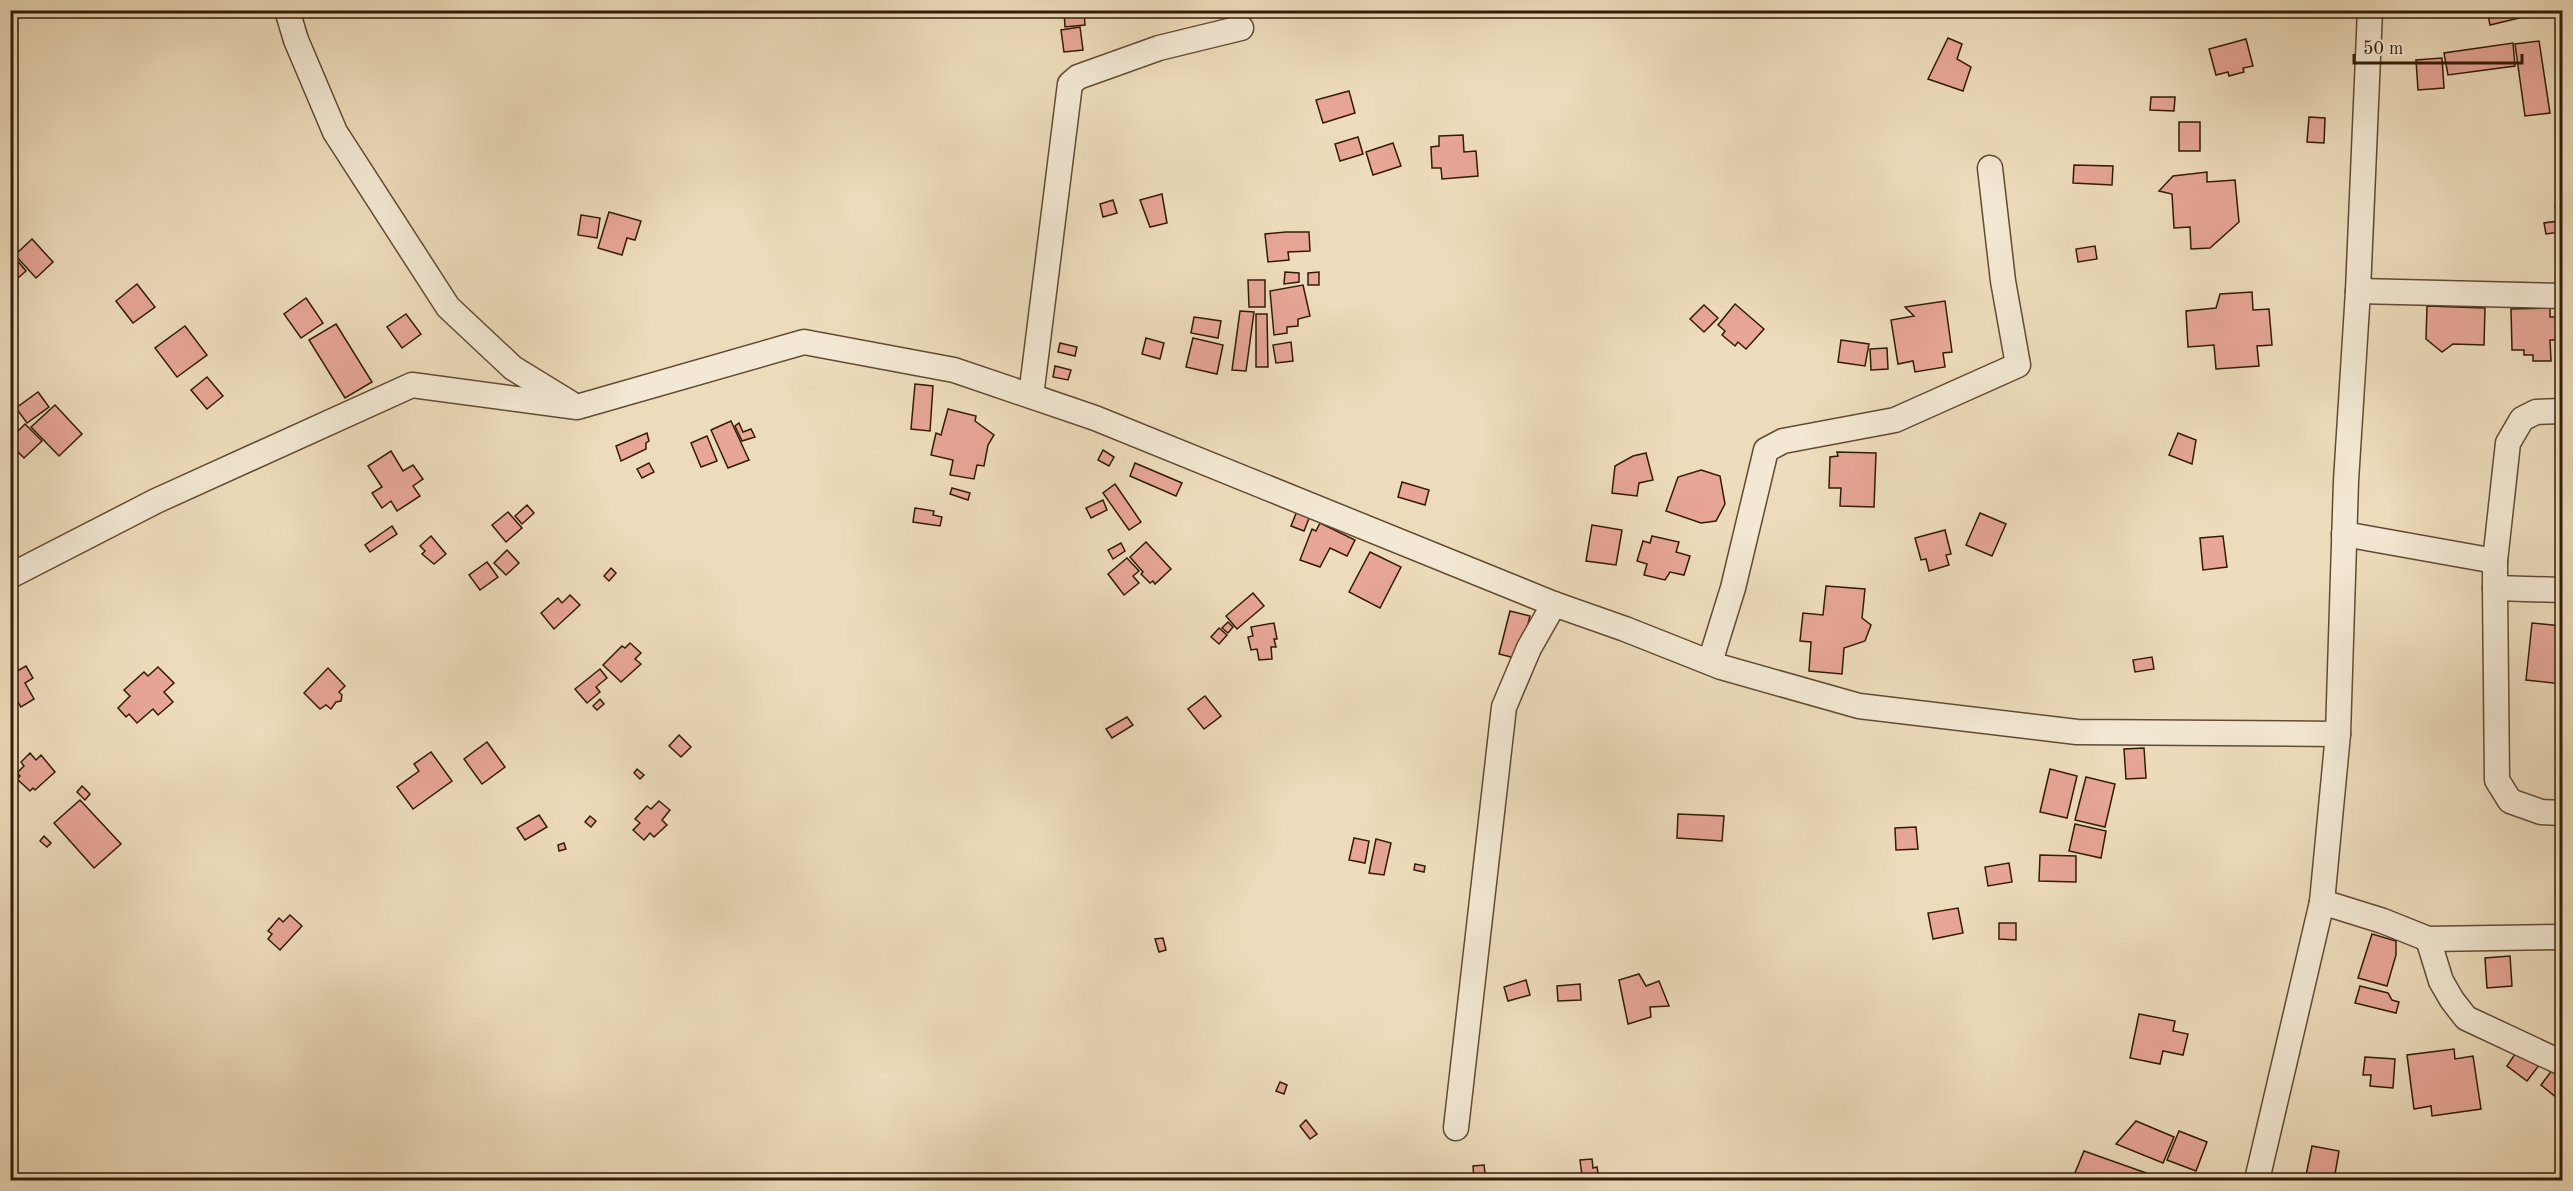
<svg xmlns="http://www.w3.org/2000/svg" width="2573" height="1191" font-family="'Old Standard TT',serif">
<style>
.building{fill:#e7a696;stroke:#331b07;stroke-width:1.5}
.lines{fill:none;stroke-linecap:round;stroke-linejoin:round}
.minor-casing{stroke:#624b34;stroke-width:27}
.minor{stroke:#f3e8d3;stroke-width:24}
</style>
<rect width="100%" height="100%" fill="#eddcbb"/>
<filter id="stains"><feTurbulence type="fractalNoise" baseFrequency=".00333" numOctaves="4"/><feColorMatrix values="0 0 0 0 .2 0 0 0 0 .09 0 0 0 0 .02 0 0 0 .5 -.17"/></filter>
<radialGradient id="worn" r=".72"><stop offset=".6" stop-color="#630" stop-opacity="0"/><stop offset="1" stop-color="#630" stop-opacity=".3"/></radialGradient>
<g class="building">
<path d="M1064,10H1084L1085,25L1065,27Z"/>
<path d="M2487,10H2535L2536,14L2490,25Z"/>
<path d="M1080,27L1083,50L1064,52L1061,30Z"/>
<path d="M1948,38L1962,44L1957,59L1971,67L1963,91L1928,79Z"/>
<path d="M2246,39L2253,66L2243,68L2244,72L2229,76L2228,72L2216,75L2209,49Z"/>
<path d="M2539,41L2550,113L2525,116L2515,44Z"/>
<path d="M2513,43L2515,66L2448,75L2444,53Z"/>
<path d="M2442,58L2444,88L2418,90L2416,60Z"/>
<path d="M1349,91L1355,113L1323,123L1316,100Z"/>
<path d="M2151,97H2175L2174,111L2150,110Z"/>
<path d="M2562,115V131H2558L2556,116Z"/>
<path d="M2309,117L2325,118L2324,143L2307,142Z"/>
<rect x="2179" y="122" width="21" height="29"/>
<path d="M1463,135L1464,152L1476,151L1478,176L1442,179L1441,168H1432L1431,147L1439,146V136Z"/>
<path d="M1358,137L1363,154L1340,161L1335,144Z"/>
<path d="M1393,143L1401,166L1373,175L1366,152Z"/>
<path d="M2074,165L2113,166L2112,185L2073,183Z"/>
<path d="M2207,172V182L2235,180L2239,222L2210,248L2191,249L2190,227L2174,228L2172,194L2159,191L2173,176Z"/>
<path d="M1162,194L1167,223L1150,227L1140,200Z"/>
<path d="M1113,200L1117,213L1103,217L1100,204Z"/>
<path d="M2562,203V242L2560,232L2546,234L2544,223L2558,221L2555,205Z"/>
<path d="M609,212L641,221L635,240L627,238L622,255L598,248Z"/>
<path d="M581,215L600,218L597,238L578,235Z"/>
<path d="M1286,232H1309L1310,251L1288,252L1289,260L1268,262L1265,234Z"/>
<path d="M32,239L53,262L36,278L15,255Z"/>
<path d="M2095,246L2097,259L2078,262L2076,249Z"/>
<path d="M16,259L26,271L10,285V263Z"/>
<path d="M1285,272L1299,273V282L1284,284Z"/>
<path d="M1319,272V285H1308V273Z"/>
<path d="M1248,280H1265V307H1249Z"/>
<path d="M137,284L155,307L133,323L116,301Z"/>
<path d="M1303,285L1310,316L1298,319V326L1287,327V333L1274,335L1270,291Z"/>
<path d="M2252,292L2253,310L2269,309L2272,345L2257,346L2259,366L2216,369L2214,345L2188,347L2186,311L2216,308L2220,294Z"/>
<path d="M306,298L323,323L301,338L284,314Z"/>
<path d="M1945,301L1952,352L1943,353L1945,367L1915,372L1913,361L1898,364L1891,320L1914,316L1905,307Z"/>
<path d="M1735,304L1764,329L1746,349L1738,342L1735,346L1722,335L1725,331L1718,325Z"/>
<path d="M1704,305L1718,318L1704,332L1690,319Z"/>
<path d="M2427,306L2485,308L2484,345L2453,344L2442,352L2426,339Z"/>
<path d="M2550,308V317H2562V340H2550L2551,361H2533V355H2524V350H2512L2511,309Z"/>
<path d="M1240,311L1254,312L1246,371L1232,370Z"/>
<path d="M406,314L421,334L402,348L387,327Z"/>
<path d="M1256,314H1267L1268,367H1256Z"/>
<path d="M1194,317L1221,321L1218,338L1191,333Z"/>
<path d="M336,324L372,382L345,398L309,340Z"/>
<path d="M185,326L207,355L177,377L155,348Z"/>
<path d="M1146,338L1164,343L1160,359L1142,354Z"/>
<path d="M1193,338L1223,345L1217,374L1186,367Z"/>
<path d="M1841,340L1869,344L1865,366L1838,362Z"/>
<path d="M1291,342L1293,361L1276,363L1273,345Z"/>
<path d="M1060,343L1077,347L1075,356L1058,352Z"/>
<path d="M1887,348L1888,369L1871,370L1870,349Z"/>
<path d="M1055,366L1071,370L1068,380L1053,377Z"/>
<path d="M207,377L223,396L207,409L191,390Z"/>
<path d="M915,384L933,386L930,431L911,429Z"/>
<path d="M38,392L49,407L27,423L16,408Z"/>
<path d="M55,405L82,434L59,456L31,427Z"/>
<path d="M948,409L976,416L975,421L994,435L988,445L984,466L977,465L974,479L950,475L953,460L931,455L936,433L941,435Z"/>
<path d="M731,421L749,460L728,468L711,430Z"/>
<path d="M739,423L743,432L751,429L755,437L742,441L735,426Z"/>
<path d="M25,424L42,441L24,458L10,444V439Z"/>
<path d="M647,433L649,441L646,443V449L621,461L616,446Z"/>
<path d="M2178,433L2196,440L2192,464L2169,455Z"/>
<path d="M707,436L717,461L701,467L691,443Z"/>
<path d="M1103,450L1114,457L1109,466L1098,460Z"/>
<path d="M391,451L403,471L413,465L423,479L413,486L420,496L397,511L391,501L382,508L372,493L382,487L368,466Z"/>
<path d="M1837,452L1876,453L1874,507L1840,506L1841,488H1829L1830,457L1838,456Z"/>
<path d="M1646,453L1653,480L1639,483L1637,496L1612,493L1615,466L1633,456Z"/>
<path d="M649,463L654,472L642,478L637,469Z"/>
<path d="M1135,463L1182,483L1176,496L1130,476Z"/>
<path d="M1701,470L1720,476L1725,504L1716,521L1701,523L1666,511L1678,477Z"/>
<path d="M1402,482L1429,490L1425,505L1398,497Z"/>
<path d="M1115,484L1141,522L1129,530L1103,493Z"/>
<path d="M952,488L970,493L968,500L950,494Z"/>
<path d="M1103,500L1107,510L1091,518L1086,508Z"/>
<path d="M527,505L534,513L522,524L515,516Z"/>
<path d="M915,508L934,511L933,515L942,517L940,526L913,522Z"/>
<path d="M1297,511L1310,516L1304,531L1291,526Z"/>
<path d="M508,512L522,528L506,542L492,525Z"/>
<path d="M1980,513L2006,524L1992,556L1966,545Z"/>
<path d="M1320,523L1355,540L1347,556L1330,548L1320,567L1300,560L1312,529L1316,531Z"/>
<path d="M1592,525L1622,530L1616,565L1586,561Z"/>
<path d="M392,526L397,534L370,552L365,545Z"/>
<path d="M1945,530L1951,554L1946,555L1949,565L1929,571L1926,559L1921,560L1915,538Z"/>
<path d="M431,536L446,554L434,564L422,554L425,551L420,546Z"/>
<path d="M1652,536L1679,542L1676,552L1690,556L1684,575L1670,572L1665,580L1644,575L1647,564L1637,561L1643,541L1650,543Z"/>
<path d="M2223,536L2227,567L2203,570L2200,538Z"/>
<path d="M1146,542L1171,569L1155,584L1153,581L1150,583L1141,574L1143,572L1130,557Z"/>
<path d="M1121,543L1125,551L1113,559L1108,550Z"/>
<path d="M507,550L519,563L506,575L494,563Z"/>
<path d="M1370,552L1401,567L1380,608L1349,592Z"/>
<path d="M1127,558L1139,571L1133,576L1139,583L1124,595L1108,574Z"/>
<path d="M487,562L498,577L480,590L469,575Z"/>
<path d="M611,568L616,573L609,581L604,576Z"/>
<path d="M1826,586L1865,589L1862,618L1871,625L1865,641L1844,648L1842,674L1809,671L1811,642L1800,641L1803,613L1823,615Z"/>
<path d="M1253,593L1264,606L1237,629L1226,616Z"/>
<path d="M570,595L580,605L554,629L541,613L558,598L562,603Z"/>
<path d="M1510,611L1530,616L1519,659L1499,654Z"/>
<path d="M1228,622L1233,627L1228,633L1222,628Z"/>
<path d="M1274,623L1277,639H1274L1276,647H1271L1272,659L1259,660L1257,649L1251,650L1248,637L1253,636L1251,627Z"/>
<path d="M2532,623L2562,626V684L2526,680Z"/>
<path d="M1219,628L1227,635L1219,644L1211,637Z"/>
<path d="M630,643L641,653L635,659L641,664L621,682L603,665L622,646L625,648Z"/>
<path d="M2152,657L2154,669L2135,672L2133,660Z"/>
<path d="M26,666L33,678L25,683L34,699L21,707L10,690V675Z"/>
<path d="M158,667L174,683L164,692L173,702L158,715L153,709L137,723L129,714L126,717L118,708L130,696L124,690L144,672L148,676Z"/>
<path d="M328,668L345,686L339,692L342,695L341,701L336,702L331,709L326,705L320,709L304,693Z"/>
<path d="M600,669L607,678L596,687L600,692L587,703L575,689Z"/>
<path d="M1205,696L1221,716L1204,729L1188,709Z"/>
<path d="M600,699L604,704L597,710L593,706Z"/>
<path d="M1127,717L1133,725L1112,738L1106,729Z"/>
<path d="M679,735L691,747L681,757L669,746Z"/>
<path d="M487,742L505,767L482,784L464,759Z"/>
<path d="M2144,748L2146,778L2126,779L2124,749Z"/>
<path d="M431,752L452,781L413,809L397,787L419,771L414,764Z"/>
<path d="M30,753L36,760L41,755L55,772L35,790L33,788L30,791L17,779L20,776L17,773L24,766L21,762Z"/>
<path d="M637,769L644,775L640,779L634,773Z"/>
<path d="M2050,769L2077,776L2067,818L2040,812Z"/>
<path d="M2086,777L2115,784L2105,827L2075,820Z"/>
<path d="M82,786L90,794L85,800L77,792Z"/>
<path d="M80,800L121,844L94,868L54,823Z"/>
<path d="M659,801L670,810L662,820L667,825L654,837L650,833L644,840L633,830L640,823L635,819L647,806L651,809Z"/>
<path d="M1678,814L1724,816L1722,841L1677,838Z"/>
<path d="M539,815L547,827L525,840L517,828Z"/>
<path d="M590,816L596,821L591,827L585,822Z"/>
<path d="M2075,824L2106,831L2101,858L2069,851Z"/>
<path d="M1916,827L1918,849L1896,850L1895,828Z"/>
<path d="M44,836L51,843L47,847L40,841Z"/>
<path d="M1354,838L1369,841L1365,863L1349,860Z"/>
<path d="M1376,839L1391,843L1384,875L1369,873Z"/>
<path d="M564,843L566,849L559,851L558,845Z"/>
<path d="M2040,855L2076,856V882L2039,881Z"/>
<path d="M2009,863L2012,882L1988,886L1985,867Z"/>
<path d="M1415,864L1425,866L1424,872L1414,870Z"/>
<path d="M1958,908L1963,933L1933,939L1928,913Z"/>
<path d="M290,915L302,926L280,950L268,939L272,934L268,931L279,918L283,922Z"/>
<path d="M1999,923H2016V940L1999,939Z"/>
<path d="M2372,934L2396,941V955L2387,986L2358,978Z"/>
<path d="M1163,938L1166,950L1159,952L1155,939Z"/>
<path d="M2510,956L2512,986L2487,988L2485,958Z"/>
<path d="M1639,974L1646,986L1659,981L1669,1006L1650,1007L1651,1017L1628,1024L1619,980Z"/>
<path d="M1526,980L1530,995L1508,1001L1504,987Z"/>
<path d="M2556,982H2562V1008H2557Z"/>
<path d="M1580,984L1581,1000L1558,1001L1557,986Z"/>
<path d="M2360,986L2388,993L2392,1000L2399,1002L2396,1013L2355,1003Z"/>
<path d="M2139,1014L2175,1021L2173,1031L2188,1034L2183,1055L2163,1051L2160,1064L2130,1058Z"/>
<path d="M2519,1048L2540,1064L2527,1081L2507,1066Z"/>
<path d="M2454,1049L2455,1059L2473,1056L2481,1109L2432,1116L2431,1106L2414,1109L2407,1055Z"/>
<path d="M2365,1057L2395,1059L2393,1088L2370,1086L2371,1075H2363Z"/>
<path d="M2556,1065L2562,1070V1102L2541,1085Z"/>
<path d="M1280,1082L1287,1085L1284,1094L1276,1091Z"/>
<path d="M1306,1120L1317,1134L1310,1139L1300,1126Z"/>
<path d="M2136,1121L2174,1137L2163,1163L2116,1144Z"/>
<path d="M2179,1131L2207,1142L2196,1171L2167,1160Z"/>
<path d="M2312,1146L2339,1151L2334,1180H2305Z"/>
<path d="M2084,1151L2166,1180H2072Z"/>
<path d="M1592,1159L1593,1168L1597,1167L1599,1179L1588,1180L1587,1175L1582,1176L1580,1160Z"/>
<path d="M1484,1165L1486,1180H1474L1473,1166Z"/>
<path d="M1494,1175L1504,1176L1503,1180H1494Z"/>
</g>
<g class="lines">
<g class="minor-casing">
<g id="minor">
<path d="M287,10L296,40L335,132L448,307L513,368L570,403"/>
<path d="M2358,291L2562,296"/>
<path d="M1031,396L1070,84L1078,77L1159,48L1241,28"/>
<path d="M2562,411L2536,412L2522,419L2508,443L2495,561V588L2497,780L2510,801L2541,812L2562,813"/>
<path d="M2344,534L2495,561"/>
<path d="M10,576L156,501L412,385L577,407L804,342L954,370L1095,418L1554,604L1625,629L1721,667L1859,706L2077,732L2338,734"/>
<path d="M2495,588L2562,590"/>
<path d="M1710,662L1733,588L1766,450L1783,441L1895,420L2018,365L2003,281L1990,168"/>
<path d="M2322,902L2383,921L2428,939L2562,937"/>
<path d="M2428,939L2441,981L2452,1000L2466,1018L2562,1063"/>
<path d="M1456,1128L1504,707L1529,648L1554,604"/>
<path d="M2257,1180L2322,902L2338,734L2346,481L2358,291L2370,10"/>
</g>
</g>
<use href="#minor" class="minor"/>
</g>
<rect width="2573" height="1191" fill="none" stroke="#eddcbb" stroke-width="36"/>
<rect x="12" y="12" width="2549" height="1167" fill="none" stroke="#331b07" stroke-width="3"/>
<rect x="18" y="18" width="2537" height="1155" fill="none" stroke="#331b07" stroke-width="1.5"/>
<path d="M2354 54v9h168v-9" fill="none" stroke="#331b07" stroke-width="3"/>
<text x="2363" y="54" font-size="18" fill="#331b07" stroke="#f3e8d3" stroke-width="4.5" paint-order="stroke">50 m</text>
<rect width="100%" height="100%" filter="url(#stains)"/>
<rect width="100%" height="100%" fill="url(#worn)"/>
</svg>
